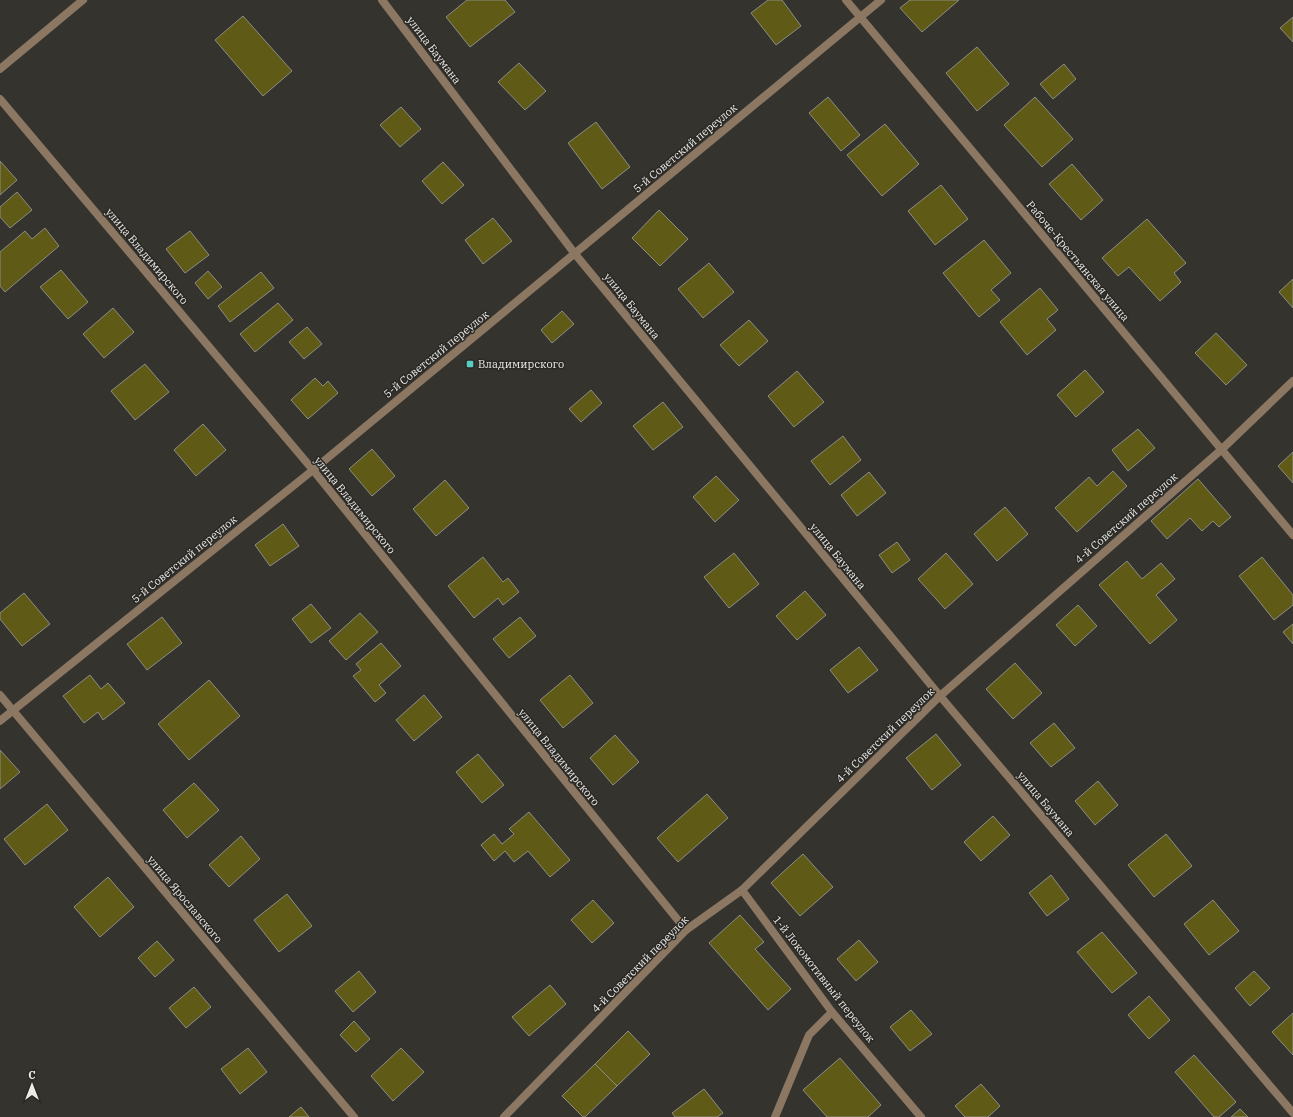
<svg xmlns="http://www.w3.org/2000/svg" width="1293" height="1117" font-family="'IBM Plex Serif',serif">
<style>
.building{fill:#5f5b16;stroke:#8d8d87}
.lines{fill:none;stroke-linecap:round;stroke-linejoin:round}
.minor{stroke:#8c7763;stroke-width:8}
.tertiary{stroke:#8c7763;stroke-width:8}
.poi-dot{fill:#56cec4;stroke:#2b2925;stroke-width:1.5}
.labels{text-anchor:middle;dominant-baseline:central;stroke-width:3;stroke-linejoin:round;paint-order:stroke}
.street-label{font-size:11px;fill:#ecebe8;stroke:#2b2925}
.poi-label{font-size:11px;fill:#ecebe8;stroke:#2b2925;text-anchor:start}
</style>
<rect width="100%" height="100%" fill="#35332e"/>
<g class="building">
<path d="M467,0H505L515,12L470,47L446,17Z"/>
<path d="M768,0H782L801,26L776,45L751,13Z"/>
<path d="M910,0H959L922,32L900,8Z"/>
<path d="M243,16L292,71L263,96L215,40Z"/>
<path d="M1293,17V42L1280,28Z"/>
<path d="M977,47L1009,84L977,111L946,73Z"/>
<path d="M519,63L546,91L525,110L498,82Z"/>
<path d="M1064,64L1076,79L1053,99L1040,84Z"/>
<path d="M828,97L860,135L841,151L809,113Z"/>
<path d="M1035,97L1073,139L1042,167L1004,125Z"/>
<path d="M401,107L421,129L400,147L380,125Z"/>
<path d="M596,122L630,167L602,189L568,143Z"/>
<path d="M885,124L919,164L882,196L847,155Z"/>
<path d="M0,161L17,180L0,195Z"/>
<path d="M443,162L464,185L442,204L422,181Z"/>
<path d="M1072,164L1103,200L1081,220L1049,184Z"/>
<path d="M941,185L968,219L935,245L908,211Z"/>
<path d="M17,192L32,210L10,228L0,217V207Z"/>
<path d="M659,210L688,239L660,266L632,238Z"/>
<path d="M493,218L512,241L483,264L465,240Z"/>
<path d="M1147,219L1186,263L1174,273L1181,282L1160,301L1129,267L1118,276L1102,258Z"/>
<path d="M45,228L59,246L5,292L0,286V252L25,231L32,239Z"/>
<path d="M190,231L209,255L185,273L166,249Z"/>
<path d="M984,240L1011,273L991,290L1000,300L979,317L943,273Z"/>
<path d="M709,263L734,292L703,318L678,289Z"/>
<path d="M61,270L88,302L68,319L40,287Z"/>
<path d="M208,271L222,287L208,299L195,283Z"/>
<path d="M261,272L274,288L230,322L218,306Z"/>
<path d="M1293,279V308L1279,292Z"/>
<path d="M1040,288L1058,310L1047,319L1056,330L1027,355L1000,322Z"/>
<path d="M278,303L293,320L255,352L240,334Z"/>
<path d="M113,308L134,332L104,358L83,334Z"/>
<path d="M562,311L574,324L552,343L541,330Z"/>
<path d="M749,320L768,341L739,366L720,345Z"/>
<path d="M307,327L322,344L304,359L289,342Z"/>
<path d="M1216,333L1247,365L1226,385L1195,353Z"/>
<path d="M145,364L169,392L135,420L111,391Z"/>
<path d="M1085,370L1104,392L1076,417L1057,395Z"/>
<path d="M797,371L824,402L794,427L768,396Z"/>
<path d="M315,378L323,386L328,381L338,393L308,419L291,400Z"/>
<path d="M591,390L602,403L581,422L569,409Z"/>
<path d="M663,402L683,427L653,450L633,426Z"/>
<path d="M203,424L226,450L196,476L174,450Z"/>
<path d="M1138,429L1155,448L1128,471L1112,450Z"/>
<path d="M843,436L861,460L830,485L811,461Z"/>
<path d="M372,449L395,476L372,496L349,469Z"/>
<path d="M1293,452V483L1278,466Z"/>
<path d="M1113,471L1127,486L1077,532L1055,508L1089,477L1097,486Z"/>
<path d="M869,472L886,493L857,516L841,495Z"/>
<path d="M716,476L739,500L715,522L693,497Z"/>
<path d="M1198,479L1231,517L1219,527L1213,521L1202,531L1190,518L1167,539L1151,521Z"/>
<path d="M445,480L469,508L436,536L413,509Z"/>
<path d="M1005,507L1028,534L997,561L974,534Z"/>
<path d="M283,524L299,546L270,566L255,545Z"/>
<path d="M897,542L910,560L892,573L879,555Z"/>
<path d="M734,553L759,584L729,608L704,577Z"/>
<path d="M946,553L973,584L945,609L918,579Z"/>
<path d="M483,557L503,582L508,578L519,592L503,605L498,598L474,618L448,586Z"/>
<path d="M1262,557L1293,595V605L1274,620L1239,576Z"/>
<path d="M1127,561L1142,579L1161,563L1175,579L1156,595L1177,620L1150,644L1099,585Z"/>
<path d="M805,591L826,615L797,640L776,616Z"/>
<path d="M24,593L50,624L22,646L0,619V613Z"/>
<path d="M311,604L331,628L311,643L292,619Z"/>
<path d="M1078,605L1097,626L1075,646L1056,625Z"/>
<path d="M360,613L378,632L346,660L329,641Z"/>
<path d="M162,617L182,643L147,670L127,644Z"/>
<path d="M520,617L536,636L509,658L493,639Z"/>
<path d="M1293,624V644L1283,632Z"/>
<path d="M381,643L401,666L379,685L386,693L375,702L353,676L361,670L356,664Z"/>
<path d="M859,647L878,670L848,693L830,670Z"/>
<path d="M1015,663L1042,693L1013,719L986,689Z"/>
<path d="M90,675L101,689L108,683L125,703L103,720L98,712L84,723L63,696Z"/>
<path d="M570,675L593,703L563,728L540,700Z"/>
<path d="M209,680L240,716L189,760L158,724Z"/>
<path d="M424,695L442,717L414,741L396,720Z"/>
<path d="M1054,723L1075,748L1051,767L1030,743Z"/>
<path d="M936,734L961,765L932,790L906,758Z"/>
<path d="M615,735L639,762L613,785L590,758Z"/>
<path d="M0,750L20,772L0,789Z"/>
<path d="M478,754L504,785L482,803L456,772Z"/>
<path d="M1098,781L1118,805L1095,825L1075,801Z"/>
<path d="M194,783L219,810L187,838L163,810Z"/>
<path d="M707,794L728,818L678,862L657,838Z"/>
<path d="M47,804L68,830L25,865L4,839Z"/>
<path d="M529,812L570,860L550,877L528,851L514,862L505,851L494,861L481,845L494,834L502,844L514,834L509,829Z"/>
<path d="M993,816L1010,835L981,861L964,842Z"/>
<path d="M1166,834L1192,866L1154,897L1128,865Z"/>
<path d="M241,836L260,859L229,887L209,865Z"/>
<path d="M803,854L833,887L800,916L771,883Z"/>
<path d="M1051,875L1069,899L1047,916L1029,893Z"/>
<path d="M108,877L134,907L100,937L74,907Z"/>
<path d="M287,894L312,926L279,952L254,920Z"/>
<path d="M593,900L614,923L592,943L571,920Z"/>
<path d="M1213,900L1239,931L1209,955L1184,924Z"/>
<path d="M740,915L764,942L755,949L791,989L768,1010L709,943Z"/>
<path d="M1102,932L1137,973L1112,993L1077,952Z"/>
<path d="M859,940L878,962L856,981L837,959Z"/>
<path d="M157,941L174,960L155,977L138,958Z"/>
<path d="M359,971L376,992L353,1012L335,991Z"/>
<path d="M1254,971L1270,988L1250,1006L1235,988Z"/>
<path d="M550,985L566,1004L529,1036L512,1017Z"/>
<path d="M194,987L211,1007L186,1028L169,1008Z"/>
<path d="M1149,996L1170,1020L1149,1039L1128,1015Z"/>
<path d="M911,1010L932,1034L910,1051L890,1027Z"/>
<path d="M1293,1013V1055L1272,1032Z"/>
<path d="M354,1021L370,1039L356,1052L340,1035Z"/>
<path d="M628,1031L650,1054L617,1086L595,1064Z"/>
<path d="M248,1048L267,1072L240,1094L221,1069Z"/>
<path d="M401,1048L424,1072L393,1101L371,1076Z"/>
<path d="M1194,1055L1236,1102L1219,1117H1214L1175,1072Z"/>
<path d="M840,1058L881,1105L868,1117H827L803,1090Z"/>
<path d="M595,1064L617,1086L585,1117H583L562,1096Z"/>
<path d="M981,1084L1000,1106L988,1117H965L955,1106Z"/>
<path d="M704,1089L723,1113L717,1117H675L672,1113Z"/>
<path d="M301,1107L309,1117H289Z"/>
<path d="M1240,1109L1248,1117H1231Z"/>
</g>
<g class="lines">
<g class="minor">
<path d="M382,0L575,254L940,696L1293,1113"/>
<path d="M846,0L1293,535"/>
<path d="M0,69L83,0"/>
<path d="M0,99L313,470L686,930"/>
<path d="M0,695L354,1117"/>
<path d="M742,890L832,1012L921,1117"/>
<path d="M504,1117L686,930L742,890L940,696L1221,450L1293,381"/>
<path d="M775,1117L809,1035L832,1012"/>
</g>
<path class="tertiary" d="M0,721L313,470L881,0"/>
</g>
<rect class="poi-dot" x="466" y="360" width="8" height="8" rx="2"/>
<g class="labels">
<g class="street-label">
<text transform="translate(434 50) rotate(53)">улица Баумана</text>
<text transform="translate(685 148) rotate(-40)">5-й Советский переулок</text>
<text transform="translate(147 256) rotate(50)">улица Владимирского</text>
<text transform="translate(1078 261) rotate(50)">Рабоче-Крестьянская улица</text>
<text transform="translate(632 306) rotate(51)">улица Баумана</text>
<text transform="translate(436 354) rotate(-39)">5-й Советский переулок</text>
<text transform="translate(355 505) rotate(51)">улица Владимирского</text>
<text transform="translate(1126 518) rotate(-41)">4-й Советский переулок</text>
<text transform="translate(838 556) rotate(51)">улица Баумана</text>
<text transform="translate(184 559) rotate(-39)">5-й Советский переулок</text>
<text transform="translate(885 735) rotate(-44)">4-й Советский переулок</text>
<text transform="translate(559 757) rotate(51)">улица Владимирского</text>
<text transform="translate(1046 804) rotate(50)">улица Баумана</text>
<text transform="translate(185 899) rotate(50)">улица Ярославского</text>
<text transform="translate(640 964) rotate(-45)">4-й Советский переулок</text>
<text transform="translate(824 979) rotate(52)">1-й Локомотивный переулок</text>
</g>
<g class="poi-label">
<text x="478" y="364">Владимирского</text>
</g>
</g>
<g transform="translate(32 1085)" stroke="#2b2925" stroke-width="3" paint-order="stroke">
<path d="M0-3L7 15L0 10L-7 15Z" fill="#ecebe8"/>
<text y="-6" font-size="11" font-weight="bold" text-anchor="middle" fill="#ecebe8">С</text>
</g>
</svg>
